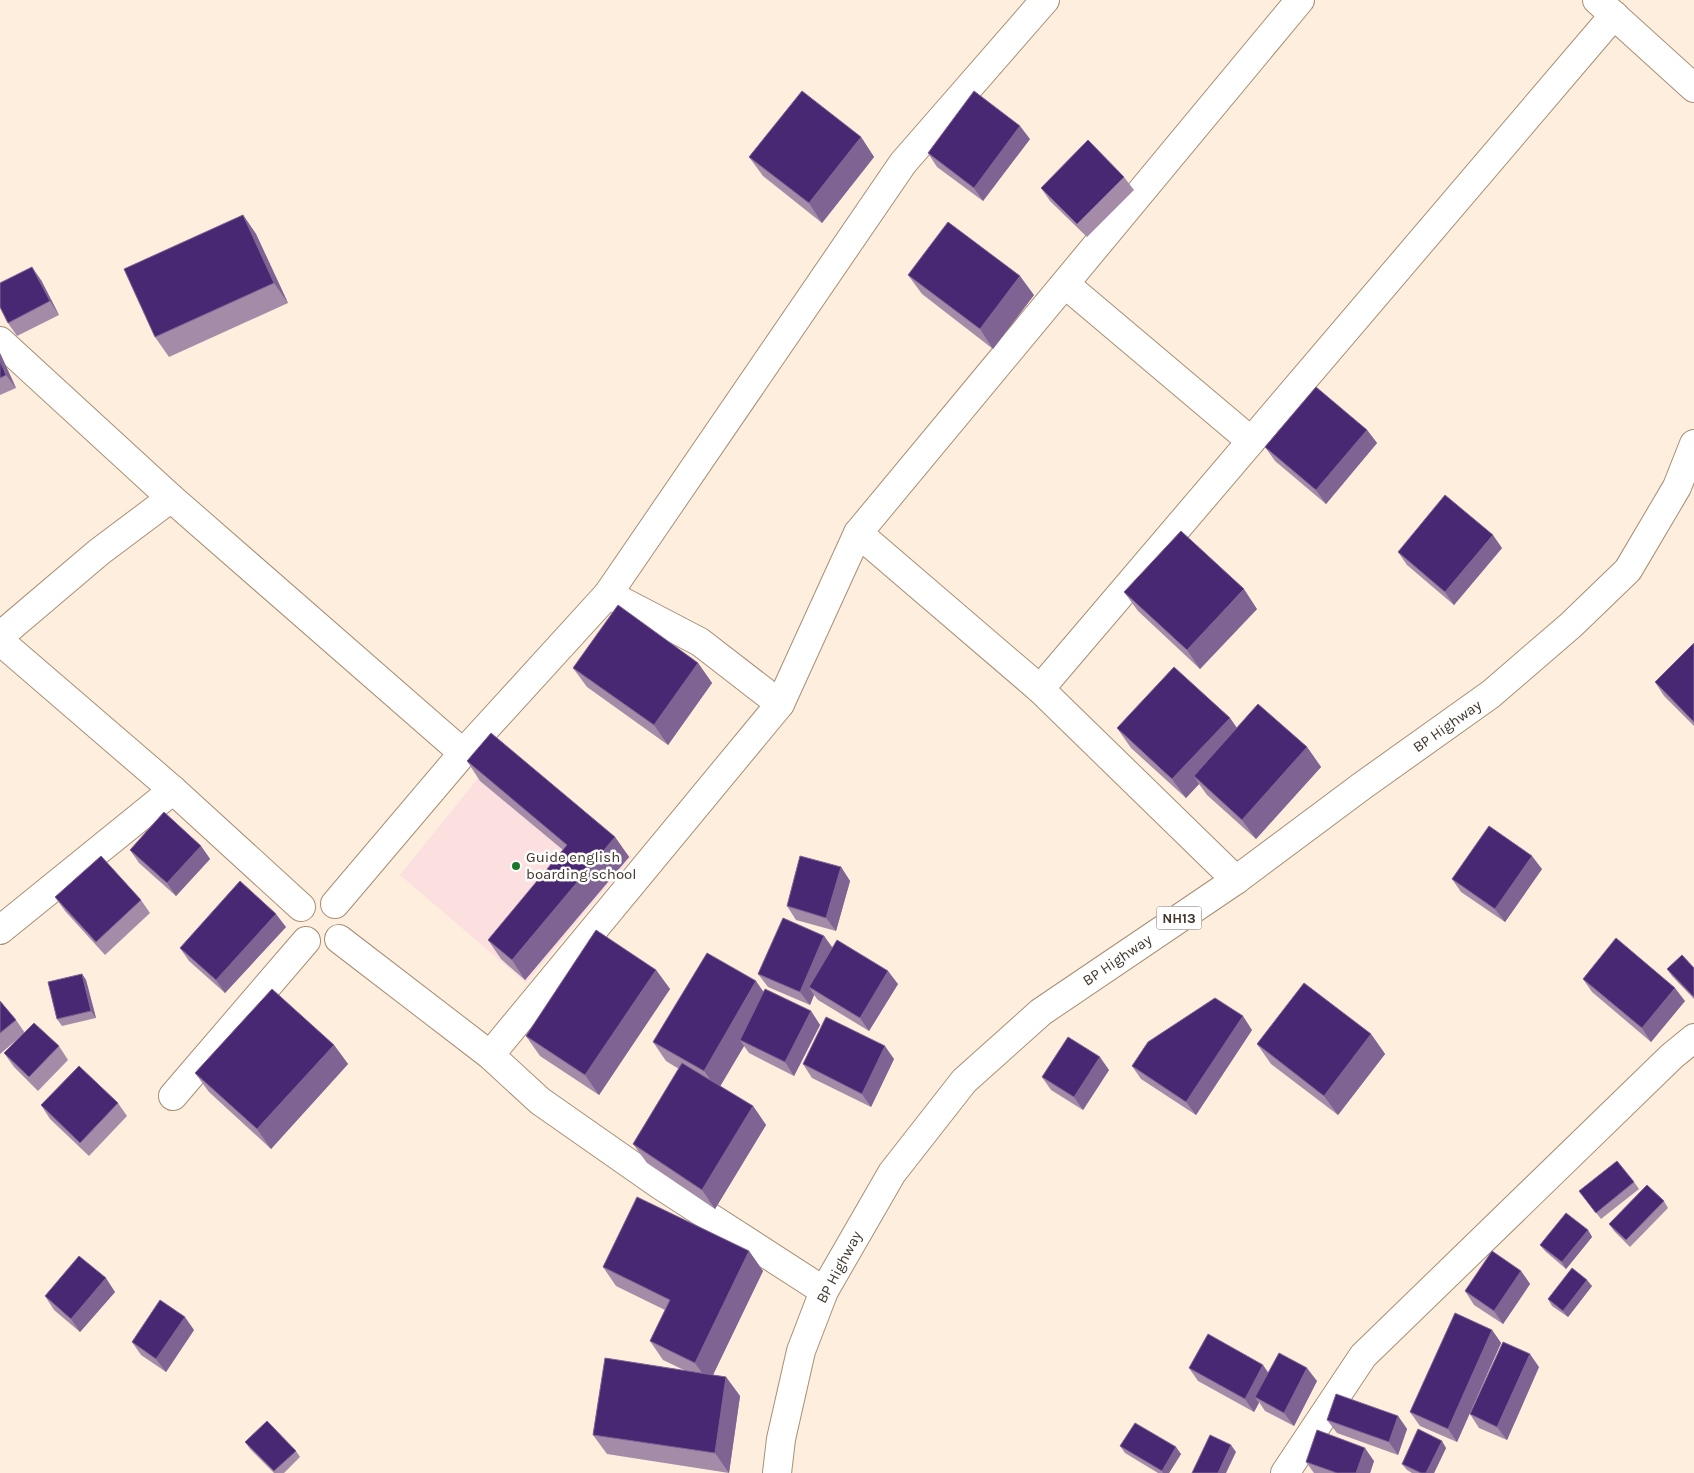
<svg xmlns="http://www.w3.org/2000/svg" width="1694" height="1473" font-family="Karla,sans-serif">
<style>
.education{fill:#fbe0df}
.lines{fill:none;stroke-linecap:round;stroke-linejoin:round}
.minor-casing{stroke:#a78f74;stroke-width:30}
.trunk-casing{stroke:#a78f74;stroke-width:30}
.minor{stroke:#fff;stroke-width:28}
.trunk{stroke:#fff;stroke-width:28}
.wall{fill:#a48ba8}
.shaded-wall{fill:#7f6393}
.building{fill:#492873;stroke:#7f6393}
.poi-dot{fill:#187728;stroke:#fefefe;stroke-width:2}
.labels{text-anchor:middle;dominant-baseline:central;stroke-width:5;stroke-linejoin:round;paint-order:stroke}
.shield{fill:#fefefe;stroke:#78716a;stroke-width:1}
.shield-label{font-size:14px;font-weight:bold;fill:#3f352a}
.street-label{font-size:15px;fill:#3f352a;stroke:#fefefe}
.poi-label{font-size:15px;fill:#3f352a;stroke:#fefefe;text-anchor:start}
</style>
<rect width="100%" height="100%" fill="#feeedd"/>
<path class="education" d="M504,746L632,857L526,983L400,875Z"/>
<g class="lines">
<g class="minor-casing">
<g id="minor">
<path d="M1597,0L1694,88"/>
<path d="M1065,284L1251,441"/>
<path d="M0,341L171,498L463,753"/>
<path d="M858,533L1040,689L1236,880"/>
<path d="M608,594L700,642L780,704"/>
<path d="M0,636L99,552L171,498"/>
<path d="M0,641L173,790L301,907"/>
<path d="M1040,689L1614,15"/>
<path d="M335,904L463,753L608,594L903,163L1045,0"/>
<path d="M0,930L173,790"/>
<path d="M339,939L490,1055L540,1101L660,1185L824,1291"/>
<path d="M490,1055L780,704L858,533L1300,0"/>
<path d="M173,1096L306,941"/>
<path d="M1285,1473L1363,1356L1672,1056L1694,1038"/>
</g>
</g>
<g class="trunk-casing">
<path id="trunk" d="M777,1473L781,1439L801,1351L824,1291L892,1173L964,1081L1041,1012L1236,880L1362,786L1491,694L1571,625L1628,570L1677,487L1694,444"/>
</g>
<use href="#minor" class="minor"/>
<use href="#trunk" class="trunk"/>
</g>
<g class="wall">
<path d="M861,137L874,157L822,223L763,176L749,157Z"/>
<path d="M1030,139L983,201L937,167L928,153Z"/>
<path d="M1124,177L1134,190L1087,237L1050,201L1041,188Z"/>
<path d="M243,215L256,234L288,303L169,357L155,337Z"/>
<path d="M908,275L1034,295L993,349L922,294Z"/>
<path d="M41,280L59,315L17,336L8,323Z"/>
<path d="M0,353L16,388L0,395Z"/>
<path d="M1367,430L1377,443L1326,504L1275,461L1265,447Z"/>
<path d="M1502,548L1454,605L1407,565L1398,552Z"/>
<path d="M1124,592L1257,609L1200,669L1138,611Z"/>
<path d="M1694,643V726L1664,696L1655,682Z"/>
<path d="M698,663L712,683L668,745L587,687L573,668Z"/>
<path d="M1230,718L1237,728L1307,747L1321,767L1256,839L1207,795L1199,784L1186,798L1131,748L1117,728Z"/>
<path d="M467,761L615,837L629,857L525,980L501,959L488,940L563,850L480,781Z"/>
<path d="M201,846L210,859L176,896L139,863L130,850Z"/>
<path d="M841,867L850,881L836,931L796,920L787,906Z"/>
<path d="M1542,869L1505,922L1461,892L1452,879Z"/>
<path d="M55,897L141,900L150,913L105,955L65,911Z"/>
<path d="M286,927L225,993L189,961L180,948Z"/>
<path d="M824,936L833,948L898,984L869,1031L818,1000L814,995L810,1005L768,987L758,974Z"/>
<path d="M1694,968V999L1672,976L1667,969Z"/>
<path d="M656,970L670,989L599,1095L540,1056L526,1036Z"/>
<path d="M82,974L86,980L96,1018L62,1026L57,1019Z"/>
<path d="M1583,979L1685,1001L1651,1042L1592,992Z"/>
<path d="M764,992L811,1011L820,1025L794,1076L749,1053L744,1046L720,1086L753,1106L766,1125L715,1209L647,1163L633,1144L679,1069L666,1061L653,1042Z"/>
<path d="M0,1001L16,1020L25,1033L59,1046L68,1060L38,1091L14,1067L4,1053L19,1038L0,1054Z"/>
<path d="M1252,1030L1196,1115L1141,1079L1132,1066Z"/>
<path d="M1371,1034L1385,1054L1338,1115L1271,1064L1257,1044Z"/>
<path d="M334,1045L348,1064L271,1149L209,1092L195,1073Z"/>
<path d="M894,1059L871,1107L812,1078L803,1064Z"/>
<path d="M1109,1070L1083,1110L1051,1090L1042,1077Z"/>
<path d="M118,1103L127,1116L89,1156L50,1119L41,1105Z"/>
<path d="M1634,1182L1639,1189L1601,1219L1579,1191Z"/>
<path d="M1664,1201L1668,1208L1630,1247L1614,1231L1609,1224Z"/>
<path d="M1588,1230L1592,1237L1566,1269L1545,1251L1540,1245Z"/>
<path d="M749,1251L763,1271L713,1375L726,1377L740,1396L729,1473L607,1454L593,1435L684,1370L663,1360L650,1341L665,1310L616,1286L603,1267Z"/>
<path d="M1521,1271L1530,1284L1503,1324L1474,1305L1465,1291Z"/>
<path d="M1592,1286L1568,1317L1552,1306L1548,1299Z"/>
<path d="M115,1292L80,1332L54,1310L45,1296Z"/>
<path d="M194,1330L166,1372L141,1355L132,1342Z"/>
<path d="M1492,1330L1501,1343L1457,1442L1420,1426L1410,1412Z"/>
<path d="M1539,1367L1507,1440L1479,1428L1470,1414Z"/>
<path d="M1189,1368L1317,1381L1294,1426L1265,1411L1259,1402L1254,1412L1198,1381Z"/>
<path d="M1398,1416L1407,1429L1398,1455L1337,1433L1327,1420Z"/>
<path d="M245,1442L296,1451L300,1457L284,1473H274L250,1449Z"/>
<path d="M1120,1446L1181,1454L1169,1473H1158L1125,1453Z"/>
<path d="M1446,1448L1434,1473H1412L1407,1470L1402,1464Z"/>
<path d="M1374,1461L1370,1473H1314L1306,1462Z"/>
</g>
<g class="shaded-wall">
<path d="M1020,126L1030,139L983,201L974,188Z"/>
<path d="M861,137L874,157L822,223L809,203Z"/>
<path d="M243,215L256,234L288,303L274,283Z"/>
<path d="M32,267L41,280L59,315L50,301Z"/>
<path d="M1020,276L1034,295L993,349L980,329Z"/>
<path d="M0,353L16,388L6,375L0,361Z"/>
<path d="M1367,430L1377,443L1326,504L1316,490Z"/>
<path d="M1493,535L1502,548L1454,605L1445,592Z"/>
<path d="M1244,589L1257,609L1200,669L1187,650Z"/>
<path d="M698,663L712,683L668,745L654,725Z"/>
<path d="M1230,718L1243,737L1194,776L1199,784L1186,798L1172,779Z"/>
<path d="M1307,747L1321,767L1256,839L1242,820Z"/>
<path d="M615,837L629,857L525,980L512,960Z"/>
<path d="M201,846L210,859L176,896L167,883Z"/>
<path d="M1532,856L1542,869L1505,922L1495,909Z"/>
<path d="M841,867L850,881L836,931L826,918Z"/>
<path d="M276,914L286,927L225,993L216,980Z"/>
<path d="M824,936L833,949L809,987L814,995L810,1005L800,992Z"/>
<path d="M656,970L670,989L599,1095L585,1075Z"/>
<path d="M888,971L898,984L869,1031L860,1018Z"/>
<path d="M82,974L86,980L96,1018L91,1011Z"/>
<path d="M756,981L770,1001L740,1040L744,1046L718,1090L704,1071Z"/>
<path d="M1675,988L1685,1001L1651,1042L1642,1028Z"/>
<path d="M811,1011L820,1025L794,1076L785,1062Z"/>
<path d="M1243,1016L1252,1030L1196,1115L1186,1102Z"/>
<path d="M1371,1034L1385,1054L1338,1115L1324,1096Z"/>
<path d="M334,1045L348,1064L271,1149L257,1129Z"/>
<path d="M885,1046L894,1059L871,1107L862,1094Z"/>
<path d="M1100,1057L1109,1070L1083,1110L1074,1097Z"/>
<path d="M753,1106L766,1125L715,1209L702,1190Z"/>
<path d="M1588,1230L1592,1237L1566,1269L1562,1262Z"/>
<path d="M749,1251L763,1271L709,1383L695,1363Z"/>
<path d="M1521,1271L1530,1284L1503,1324L1494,1311Z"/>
<path d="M106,1278L115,1292L80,1332L71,1319Z"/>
<path d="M1587,1280L1592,1286L1568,1317L1563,1311Z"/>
<path d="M185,1317L194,1330L166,1372L156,1359Z"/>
<path d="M1492,1330L1501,1343L1457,1442L1448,1429Z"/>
<path d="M1530,1354L1539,1367L1507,1440L1497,1427Z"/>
<path d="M1263,1365L1272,1378L1255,1397L1259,1403L1254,1412L1245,1399Z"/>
<path d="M1307,1368L1317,1381L1294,1426L1284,1413Z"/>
<path d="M726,1377L740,1396L729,1473L715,1453Z"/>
<path d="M1398,1416L1407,1429L1398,1455L1389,1442Z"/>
<path d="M1442,1441L1446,1448L1434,1473H1426Z"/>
<path d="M1231,1445L1236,1452L1226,1473H1218Z"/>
<path d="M1176,1447L1181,1454L1169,1473H1163L1162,1471Z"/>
<path d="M1365,1448L1374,1461L1370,1473H1356Z"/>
</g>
<g class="building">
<path d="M802,91L861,137L809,203L749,157Z"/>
<path d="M974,91L1020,126L974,188L928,153Z"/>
<path d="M1088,140L1124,177L1077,224L1041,188Z"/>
<path d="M243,215L274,283L155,337L124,269Z"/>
<path d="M948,222L1020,276L980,329L908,275Z"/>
<path d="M32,267L50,301L8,323L0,307V283Z"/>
<path d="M0,361L6,375L0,378Z"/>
<path d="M1316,387L1367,430L1316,490L1265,447Z"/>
<path d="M1445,495L1493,535L1445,592L1398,552Z"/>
<path d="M1181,531L1244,589L1187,650L1124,592Z"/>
<path d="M618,605L698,663L654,725L573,668Z"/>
<path d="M1694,643V722L1655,682Z"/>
<path d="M1174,667L1230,718L1172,779L1117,728Z"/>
<path d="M1258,704L1307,747L1242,820L1194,776Z"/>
<path d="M491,733L615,837L512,960L488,940L567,845L467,761Z"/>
<path d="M164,812L201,846L167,883L130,850Z"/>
<path d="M1489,826L1532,856L1495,909L1452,879Z"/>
<path d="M101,856L141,900L96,942L55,897Z"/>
<path d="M800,856L841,867L826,918L787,906Z"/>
<path d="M240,881L276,914L216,980L180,948Z"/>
<path d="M783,918L824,936L800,992L758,974Z"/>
<path d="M596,930L656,970L585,1075L526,1036Z"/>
<path d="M1616,938L1675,988L1642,1028L1583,979Z"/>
<path d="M837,940L888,971L860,1018L809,987Z"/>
<path d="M707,953L756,981L704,1071L653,1042Z"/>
<path d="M1682,955L1694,968V997L1667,969Z"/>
<path d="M82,974L91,1011L57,1019L48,982Z"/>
<path d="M1304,983L1371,1034L1324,1096L1257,1044Z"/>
<path d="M272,989L334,1045L257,1129L195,1073Z"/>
<path d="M765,989L811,1011L785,1062L740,1040Z"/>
<path d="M1215,998L1243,1016L1186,1102L1132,1066L1148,1042Z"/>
<path d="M0,1001L16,1020L0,1033Z"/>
<path d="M826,1017L885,1046L862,1094L803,1064Z"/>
<path d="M34,1023L59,1046L29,1077L4,1053Z"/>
<path d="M1068,1037L1100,1057L1074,1097L1042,1077Z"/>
<path d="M682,1063L753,1106L702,1190L633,1144Z"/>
<path d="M79,1066L118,1103L80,1143L41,1105Z"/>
<path d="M1617,1161L1634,1182L1596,1213L1579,1191Z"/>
<path d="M1647,1185L1664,1201L1626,1240L1609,1224Z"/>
<path d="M637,1197L749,1251L695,1363L650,1341L670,1300L603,1267Z"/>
<path d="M1566,1213L1588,1230L1562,1262L1540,1245Z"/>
<path d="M1492,1251L1521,1271L1494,1311L1465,1291Z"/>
<path d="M79,1256L106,1278L71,1319L45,1296Z"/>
<path d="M1572,1268L1587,1280L1563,1311L1548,1299Z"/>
<path d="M160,1300L185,1317L156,1359L132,1342Z"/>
<path d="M1455,1313L1492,1330L1448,1429L1410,1412Z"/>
<path d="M1208,1334L1263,1365L1245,1399L1189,1368Z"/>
<path d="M1503,1342L1530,1354L1497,1427L1470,1414Z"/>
<path d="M1279,1353L1307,1368L1284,1413L1255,1397Z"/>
<path d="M605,1358L726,1377L715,1453L593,1435Z"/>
<path d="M1336,1394L1398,1416L1389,1442L1327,1420Z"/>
<path d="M267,1421L296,1451L274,1471L245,1442Z"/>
<path d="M1135,1423L1176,1447L1162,1471L1120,1446Z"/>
<path d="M1418,1429L1442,1441L1426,1473H1421L1402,1464Z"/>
<path d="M1317,1430L1365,1448L1356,1473H1337L1306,1462Z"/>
<path d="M1210,1435L1231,1445L1218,1473H1192Z"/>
</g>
<circle class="poi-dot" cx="516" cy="866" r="5"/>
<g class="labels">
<rect class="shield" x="1156.5" y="906.5" width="45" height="23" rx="4"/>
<g class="shield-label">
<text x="1179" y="918">NH13</text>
</g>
<g class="street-label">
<text transform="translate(1447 726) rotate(-35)">BP Highway</text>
<text transform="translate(1117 960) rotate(-34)">BP Highway</text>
<text transform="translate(839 1267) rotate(-62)">BP Highway</text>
</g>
<g class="poi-label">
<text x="526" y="857">Guide english<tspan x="526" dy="17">boarding school</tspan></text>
</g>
</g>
</svg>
